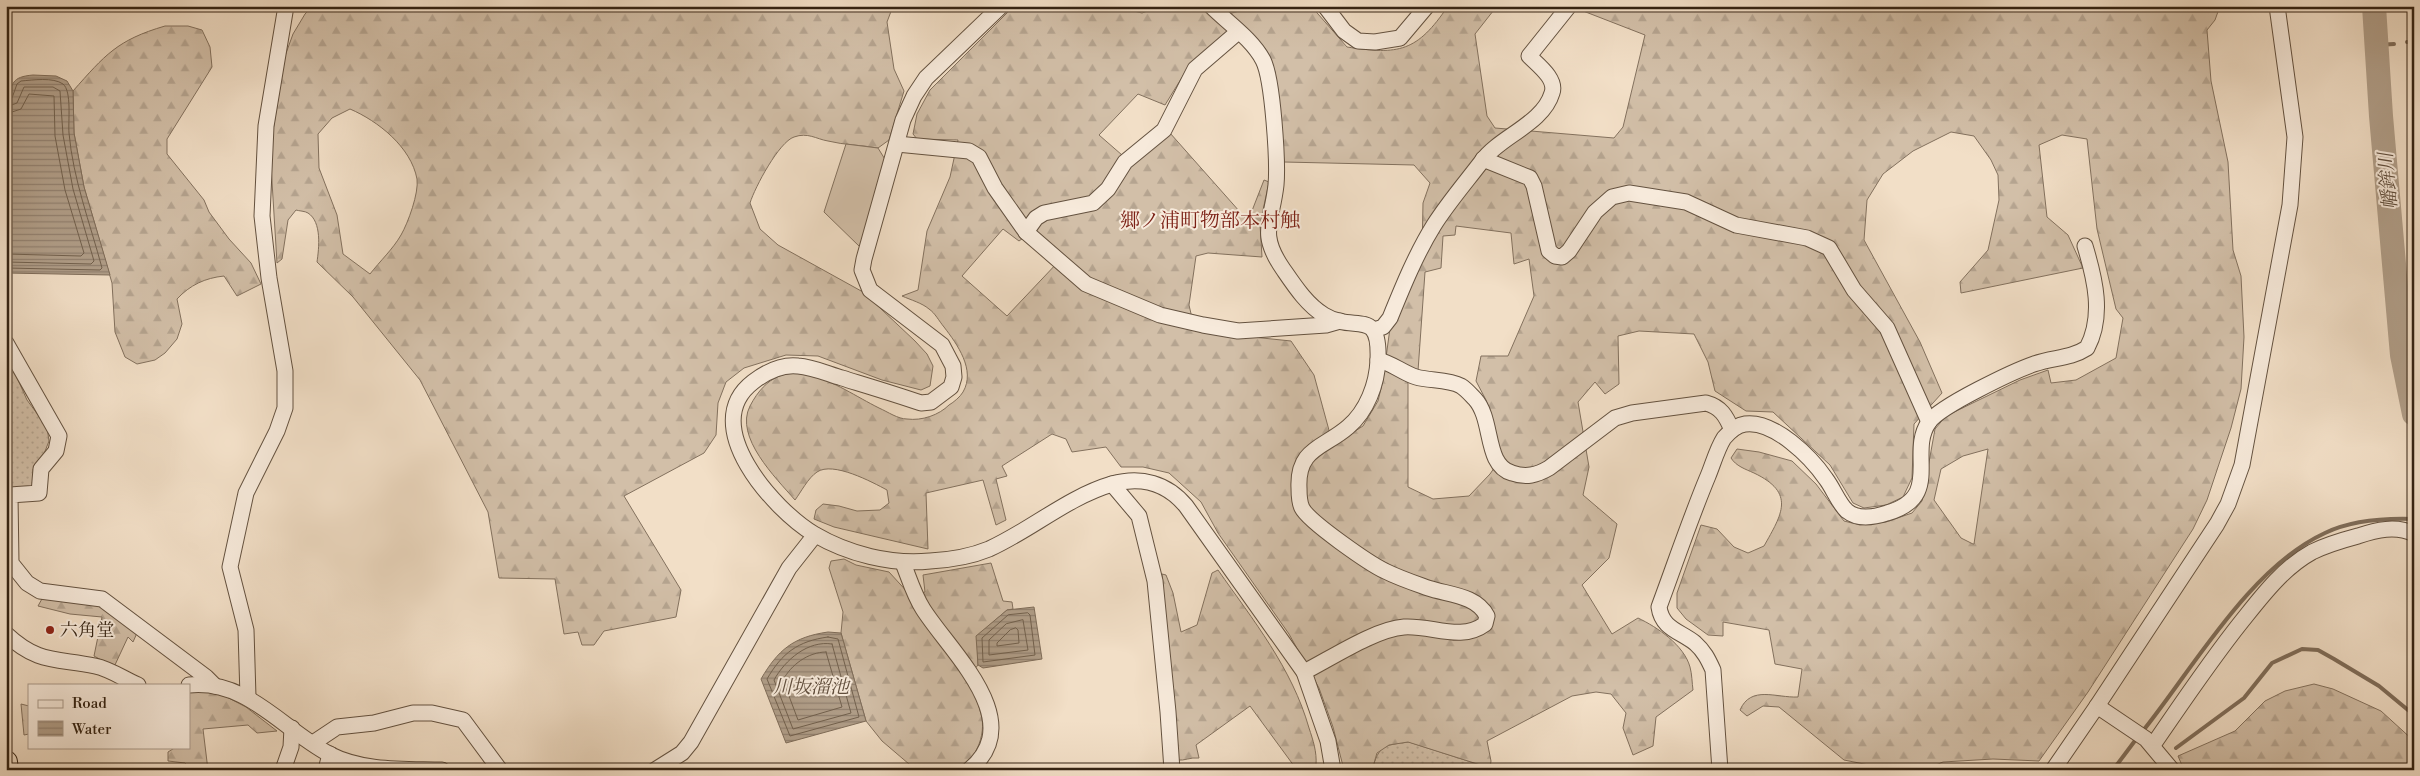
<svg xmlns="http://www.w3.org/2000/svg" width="2420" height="776" font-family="'Libre Bodoni','Noto Serif JP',serif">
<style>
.grass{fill:url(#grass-dots);stroke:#83715e}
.forest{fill:url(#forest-firs);stroke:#83715e;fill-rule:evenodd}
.garden{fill:#d2bfa8;stroke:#83715e}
.water{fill:url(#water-rules);stroke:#7f6d5a}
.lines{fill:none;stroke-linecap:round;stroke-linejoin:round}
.shore{stroke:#72614e;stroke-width:1}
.stream{stroke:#7f6d5a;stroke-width:4}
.river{stroke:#b19f8a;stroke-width:24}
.minor-casing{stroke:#645240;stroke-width:17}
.highway-casing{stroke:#342313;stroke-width:24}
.minor{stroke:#f7eadb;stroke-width:15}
.highway{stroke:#f2dfc7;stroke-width:22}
.poi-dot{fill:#8f2418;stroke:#f7eadb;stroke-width:2}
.labels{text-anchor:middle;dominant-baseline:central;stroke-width:4;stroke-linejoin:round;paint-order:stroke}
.poi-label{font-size:18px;fill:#342313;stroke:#f7eadb;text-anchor:start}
.water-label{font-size:19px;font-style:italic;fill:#604e3d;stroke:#f7eadb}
.quarter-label{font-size:20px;fill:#7a1f14;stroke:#f7eadb}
</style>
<defs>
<pattern id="grass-dots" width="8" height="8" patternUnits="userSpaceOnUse" patternTransform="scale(1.25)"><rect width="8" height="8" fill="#d2bfa8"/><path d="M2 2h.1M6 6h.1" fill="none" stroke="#b5a490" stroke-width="1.8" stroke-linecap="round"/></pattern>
<pattern id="forest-firs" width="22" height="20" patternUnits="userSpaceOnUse" patternTransform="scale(1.25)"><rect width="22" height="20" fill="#d2bfa8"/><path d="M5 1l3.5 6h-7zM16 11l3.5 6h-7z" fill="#b5a490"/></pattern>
<pattern id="water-rules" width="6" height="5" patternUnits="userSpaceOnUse" patternTransform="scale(1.25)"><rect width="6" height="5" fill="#b19f8a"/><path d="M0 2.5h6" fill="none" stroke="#918170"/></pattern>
</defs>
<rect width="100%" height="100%" fill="#f2dfc7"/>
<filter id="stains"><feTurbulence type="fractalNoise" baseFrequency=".004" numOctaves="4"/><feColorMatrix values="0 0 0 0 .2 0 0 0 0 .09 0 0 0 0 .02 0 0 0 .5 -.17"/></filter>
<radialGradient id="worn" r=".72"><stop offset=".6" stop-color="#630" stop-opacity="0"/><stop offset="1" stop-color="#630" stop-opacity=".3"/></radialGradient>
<g class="grass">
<path d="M6,353L27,400L47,427L49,441L42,459L33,469L34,489L6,488Z"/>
<path d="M1409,742L1490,768V770H1372C1379,745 1384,745 1409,742Z"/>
</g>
<g class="forest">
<path d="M313,6H893L887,22L894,69L904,91L889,140L878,148C861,145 844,145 828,141C816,139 808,132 794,137C779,142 755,187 750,203L760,229L778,245L863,292L915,341L927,354L933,366L930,386L921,390L882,380L818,356L786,355L744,368L726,382L718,403L716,435L704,453L624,496L681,590L676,617L604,631L594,645H582L578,632L564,634L555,579L499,578L488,512L420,380L353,297L317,262C319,248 322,222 308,213C305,211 299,211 296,210L288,220L282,259L277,263L270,149L285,56L293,34L305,14ZM350,109C378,121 411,147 417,179C419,193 408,223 401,235C393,249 380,261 370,274L343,254L337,215L319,168L318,134L332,118Z"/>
<path d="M1014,6H1122V8L1142,13L1161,6H1193L1232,13L1257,6H1311L1347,47C1399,55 1417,52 1448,6H1497L1475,34L1487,116L1495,128L1614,138L1623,127L1645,35L1578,9L1580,6H2220L2215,20L2207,30L2211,81L2228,162L2233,250L2241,276L2244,337L2241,389L2231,428L2207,500L2193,529L2088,692L2039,761L1993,759L1943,762L1924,770H1894L1844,760L1779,707L1763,706L1747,716L1740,710C1751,685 1776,698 1798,697L1802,669L1775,664L1769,630L1723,622V636L1708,635L1686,619L1677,608V593L1701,525L1717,529L1734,547L1748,553L1764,546C1782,514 1796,493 1754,473C1745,469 1736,466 1731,458L1737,449L1759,452L1792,461L1816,484L1844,521L1860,525L1886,522L1912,513L1922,501L1935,429L1946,416L2020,380L2048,370L2051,383L2076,380L2116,358L2123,318L2116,309L2097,229L2087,139L2062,135L2039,145L2047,217L2068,235L2083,268L1961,293L1960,282L1988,250L1999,200L1998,175L1991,160L1974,136L1951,132L1913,151L1883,174L1867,200L1864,240L1920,342L1942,393L1914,424L1912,478L1903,497L1886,505L1864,508L1853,503L1830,465L1773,412L1746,411L1715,391L1708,362L1694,334L1639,331L1618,336L1619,384L1605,394L1595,382L1578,402L1589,467L1583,495L1617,524L1609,558L1582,585L1612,634L1638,618C1657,627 1684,645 1690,667C1692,674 1692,683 1693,690L1656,717L1653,746L1633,755L1623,728L1626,713L1611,694L1596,692L1572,696L1487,741L1491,761L1490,768L1408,742L1389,745L1377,753L1372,770H1344L1333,727L1319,688L1289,634L1218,533L1201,502L1169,473L1143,467H1121L1106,447L1072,452L1066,439L1052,434L1002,466L1007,476L996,479L1006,520L996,525L983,480L926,493L928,549L834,527L814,519L816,510L823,504L839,506L857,511L880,510L889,503L887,490C872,482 833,461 817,472C808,478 801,492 795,500C776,478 734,437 750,406C783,343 835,386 879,408C888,412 898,419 907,419C922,421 939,415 949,405C954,402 960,397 963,392C976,370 957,344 944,327C939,321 935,313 929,309C922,303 911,300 902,296L918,290L927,231L950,177L958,140L917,139L913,134L917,114L930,90ZM1250,34L1265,48L1275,72L1284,162L1414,165L1430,183L1423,203L1422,254L1390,328L1383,380L1378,401L1363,426L1333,445L1314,375L1291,341L1195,331L1189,305L1196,256L1208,253L1262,257L1260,224L1269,182L1264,180L1248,221L1162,124L1122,155L1099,135L1138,94L1165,105L1189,66ZM1456,226L1511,233L1514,264L1529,259L1534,296L1508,356H1481L1476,381L1486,400L1501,458L1490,474L1469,496L1433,499L1408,487V367L1418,371L1425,272L1441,268L1443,236L1455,235ZM1003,229L1019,241L1033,231L1059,261L1007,316L962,276ZM1988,449L1974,544H1973L1961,538L1934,500L1941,469L1963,456Z"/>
<path d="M165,26H188L202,30L210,47L212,67L167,139V154L204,200L209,212L229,239L251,263L261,284L237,296L224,276C205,278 190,285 177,299L182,324L177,339L165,353L155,360L137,364L125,357L115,332L112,283L84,187L74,133L73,91C105,55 117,40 165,26Z"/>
<path d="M844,559L856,565L889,572L911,596L925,592L923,575L991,563L1003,601L1012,602L1013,609L1007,610L977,636L978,665L967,678C972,689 978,701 981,714C987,735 975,765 952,770C941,772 927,770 916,770L882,741L866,721L841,633L843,612L829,568L831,561Z"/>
<path d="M1218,570C1253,620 1292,668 1309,728C1313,740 1317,752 1316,765L1297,770L1250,706L1196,745L1199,758C1190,757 1185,761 1177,760L1162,574L1166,575L1173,593L1181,632L1197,625L1212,573Z"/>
<path d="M43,597L101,604L137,633L133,642L128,637L114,667L94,656L102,617L70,614L38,606Z"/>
<path d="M2314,684L2333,689L2381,711L2414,741V770H2184L2178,756L2235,731L2265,701L2285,691Z"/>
<path d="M189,690L217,692L246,707L277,731L257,733L248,725L203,729L208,770H192L185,763L168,761V752L176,747H189Z"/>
<path d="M21,704L29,706V734L24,735Z"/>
</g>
<path class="garden" d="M846,144L878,148L886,161L860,247L824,212Z"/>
<g class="water">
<path d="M33,75L56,76L67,81L73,91L74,133L84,187L110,275L6,273V102C13,83 11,77 33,75Z"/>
<path d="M1034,607L1042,659L983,668L978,665L976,636L1007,610Z"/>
<path d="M828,632L841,633L866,721L786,743L761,679C778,650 793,637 828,632Z"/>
</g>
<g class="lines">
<g class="shore">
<path d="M6,100L12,98L17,84L21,81C33,80 53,77 63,84C72,91 68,122 69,133C73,179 90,223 102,268L100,270L6,268"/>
<path d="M6,107L17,103L24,87H53L60,91L63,135L73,189L94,261L91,264L6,262"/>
<path d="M6,114L21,109L29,94L54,96L55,136L65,190L84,253L81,256L6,254"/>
<path d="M1028,613L1030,615L1035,655L983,662L982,638L1008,615Z"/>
<path d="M1023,620L1028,650L989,655V640L1006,624Z"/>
<path d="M1016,628L1018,630L1019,643L997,646V643L1010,630Z"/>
<path d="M828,637L838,639L859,717L790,736L767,679C782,653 798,641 828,637Z"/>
<path d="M832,644L851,713L793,729L774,680C785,660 808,640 832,644Z"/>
<path d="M826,652L842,707L798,720L783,680C791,665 808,652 826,652Z"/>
</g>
<g class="stream">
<path d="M2407,42H2414"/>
<path d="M2377,45L2394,44"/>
<path d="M2142,732C2193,669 2249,568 2325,533C2352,520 2384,518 2414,519"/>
<path d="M2176,748L2244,698L2272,663L2302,649L2318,650L2334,659L2379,686L2414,715"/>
<path d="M2113,770L2137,738"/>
</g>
<path class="river" d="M2374,6L2381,116L2402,355L2414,414"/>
<g class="minor-casing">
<g id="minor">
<path d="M1001,6L926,78L914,96L903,120L864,259L862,270L870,290L942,345L953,366L954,377L951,387L931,402L921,403C895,394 868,386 842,378C828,374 813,367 798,366C781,364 766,372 753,382C697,425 774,510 814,534C848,554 891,565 930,561C949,560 972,556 989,549C1031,530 1068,497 1112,484C1141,476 1167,483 1186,506L1304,672L1328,741L1333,770"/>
<path d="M1211,6C1228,23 1252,39 1263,60C1273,79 1278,163 1276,185C1272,222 1258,233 1283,269C1294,285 1307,305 1324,315C1355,334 1380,306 1378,360C1377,384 1367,411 1348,427C1324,448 1297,448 1299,488C1299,494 1299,502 1302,508C1309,522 1370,564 1385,571C1399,578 1414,583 1428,588C1449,595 1476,595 1487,616L1485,624C1461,642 1432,625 1404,627C1375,629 1330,659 1304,672"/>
<path d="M1325,6L1344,31L1358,41L1375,42L1400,38L1427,6"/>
<path d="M897,144L969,151L979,157L995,188L1026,232L1086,284L1160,315L1203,325L1238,331L1326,325L1340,321"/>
<path d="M1483,159L1530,178L1534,186L1549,251L1555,256L1562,257L1569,251L1595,212L1612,197L1629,193L1686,202L1736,225L1807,238L1829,248L1854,290L1887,328L1929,422"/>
<path d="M1026,232L1036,218L1044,213L1093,203L1108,189L1125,162L1164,130L1195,69L1238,32"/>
<path d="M1374,330L1383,327L1390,318C1403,286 1416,254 1434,225C1448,203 1466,182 1482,161C1499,137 1543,124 1552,93C1557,79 1538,65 1529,56L1569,6"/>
<path d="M6,343L59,436L56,451L41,469L39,493L10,495L11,563L27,583L40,591L102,599L206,677L215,686"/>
<path d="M1378,360C1392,363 1403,373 1416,377C1430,381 1448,379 1461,386C1466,389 1471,395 1475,399C1494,420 1484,465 1512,473C1526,478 1537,475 1549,468L1615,418L1632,413L1706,403C1721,407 1726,416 1732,430"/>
<path d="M1112,484L1139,516L1155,581L1168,712L1172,770"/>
<path d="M903,563C909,578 914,595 923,609C950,652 1029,721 969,770"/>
<path d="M6,634C38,664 56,658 95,666C110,669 124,679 138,685"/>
<path d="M189,685C247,679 282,729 329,754C364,772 405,769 442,770"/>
<path d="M248,697L246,630L230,567L246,493L277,431L285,408V371L269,278L262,216L266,126L286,6"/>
<path d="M2097,706L2146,739L2172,770"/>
<path d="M313,743L337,727L374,723L413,713H432L463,720L500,770"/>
<path d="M2153,745C2182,703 2210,661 2242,621C2262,596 2283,568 2312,552C2326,545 2343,540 2358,536C2376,530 2396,525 2414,534"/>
<path d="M283,770L291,747L292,728"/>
<path d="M326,770L330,754"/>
<path d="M655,770L682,753L691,742L789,568L815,535"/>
<path d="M1720,770L1713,670C1708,659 1704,651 1695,643C1680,631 1662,629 1659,607C1675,564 1690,519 1708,476C1713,464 1717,449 1724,438C1730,431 1737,425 1745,424C1774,420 1811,457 1826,479C1833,488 1839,504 1847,511C1858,520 1875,517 1887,513C1944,497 1907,453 1929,422C1940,406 2014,371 2034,364C2053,357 2070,359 2087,348C2104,316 2095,279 2085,246"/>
<path d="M2053,770L2097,706L2217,524L2228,504L2242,465L2290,205L2295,137L2277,6"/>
</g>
</g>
<g class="highway-casing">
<path id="highway" d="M6,762L7,770"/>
</g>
<use href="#minor" class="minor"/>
<use href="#highway" class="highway"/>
</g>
<circle class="poi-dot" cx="50" cy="630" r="5"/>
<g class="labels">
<g class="poi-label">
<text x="60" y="630">六角堂</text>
</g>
<g class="water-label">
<text transform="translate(2388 181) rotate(-95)">幡鉾川</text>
<text x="811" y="687">川坂溜池</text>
</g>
<g class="quarter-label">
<text x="1210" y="221">郷ノ浦町物部本村触</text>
</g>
</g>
<rect width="2420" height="776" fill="none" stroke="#f2dfc7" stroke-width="25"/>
<rect x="8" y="8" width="2405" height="761" fill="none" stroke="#342313" stroke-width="2.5"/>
<rect x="12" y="12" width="2395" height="751" fill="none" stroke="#342313"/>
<rect x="28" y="684" width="162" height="65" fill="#f7eadb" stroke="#a99a8b"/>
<rect x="38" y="700" width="25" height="8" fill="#f7eadb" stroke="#a99a8b"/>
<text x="72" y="708" font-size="15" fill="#342313">Road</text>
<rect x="38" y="721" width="25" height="15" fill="url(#water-rules)" stroke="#a99a8b"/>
<text x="72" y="734" font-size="15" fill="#342313">Water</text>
<rect width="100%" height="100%" filter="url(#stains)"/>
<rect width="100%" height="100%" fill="url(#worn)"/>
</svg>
